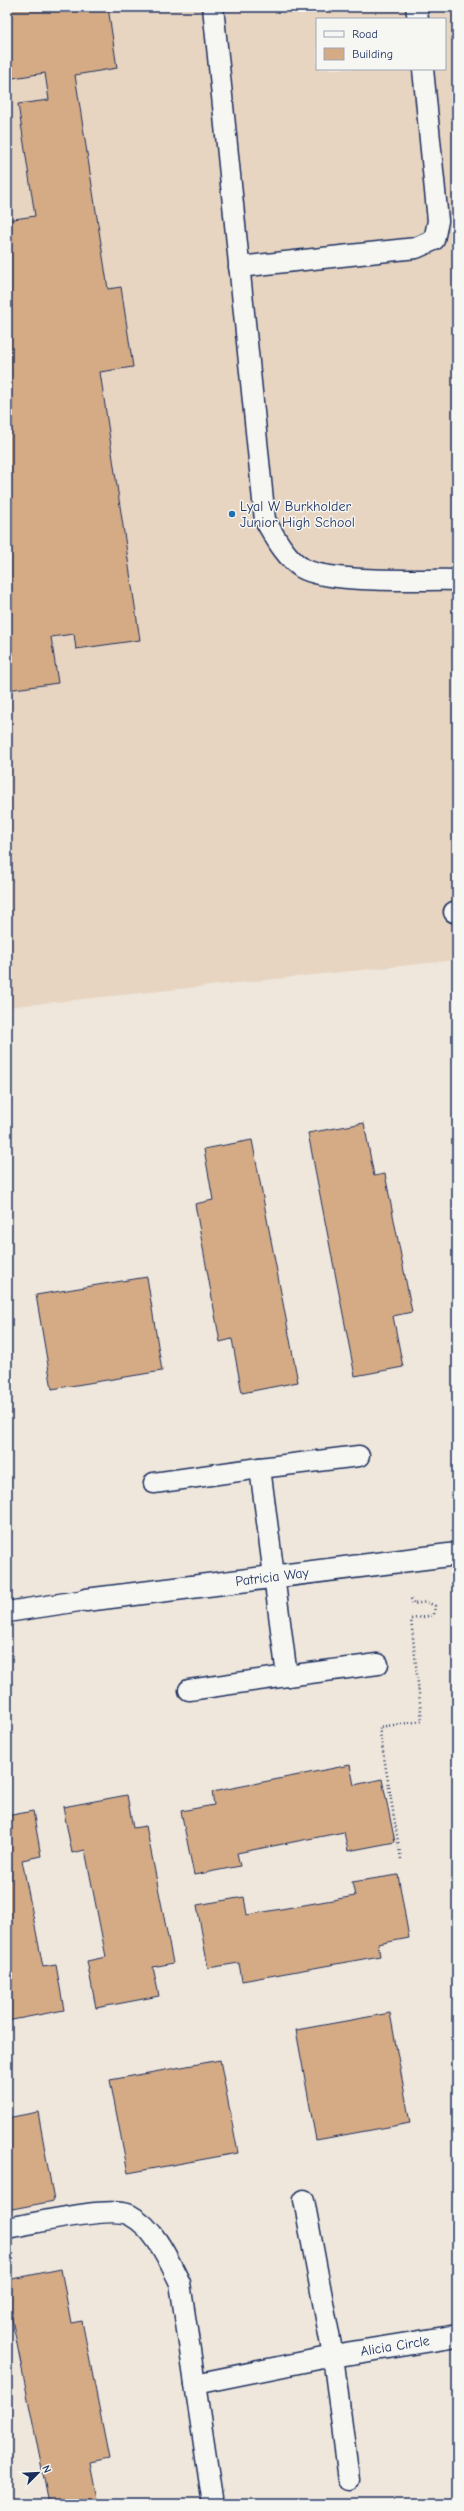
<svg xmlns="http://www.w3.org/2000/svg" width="464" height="2511" font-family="'Comic Neue',sans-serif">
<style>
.built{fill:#e7d5c2;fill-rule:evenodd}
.building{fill:#d5ab86;stroke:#1b2f5e}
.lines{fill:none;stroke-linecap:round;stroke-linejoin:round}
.lane-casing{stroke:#1b2f5e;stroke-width:23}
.street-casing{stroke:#1b2f5e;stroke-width:25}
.path{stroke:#1b2f5e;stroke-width:2.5;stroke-dasharray:1 3;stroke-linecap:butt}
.lane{stroke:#f6f6f2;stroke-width:20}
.street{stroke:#f6f6f2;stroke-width:22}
.poi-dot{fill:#1f6fb2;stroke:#f6f6f2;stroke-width:1.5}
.labels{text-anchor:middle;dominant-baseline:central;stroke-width:3;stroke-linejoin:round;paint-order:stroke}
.poi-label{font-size:14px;fill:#1b2f5e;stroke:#f6f6f2;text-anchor:start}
.street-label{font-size:14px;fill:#1b2f5e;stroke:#f6f6f2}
</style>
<rect width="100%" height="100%" fill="#efe7dc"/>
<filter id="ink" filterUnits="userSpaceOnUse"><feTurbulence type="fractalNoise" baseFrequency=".025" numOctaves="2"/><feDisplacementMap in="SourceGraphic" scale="8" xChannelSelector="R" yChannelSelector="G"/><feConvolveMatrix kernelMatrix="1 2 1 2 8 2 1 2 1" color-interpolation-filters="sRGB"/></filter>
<g filter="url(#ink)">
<path class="built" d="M7,7H457V960L7,1007ZM317,19H445V69H317Z"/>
<g class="building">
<path d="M7,7H108L117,68L75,75L108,289L121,287L133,367L100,372L140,640L76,649L74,634L51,637L58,683L7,690V220L35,216L18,104L49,100L45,73L7,79Z"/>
<path d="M364,1123L374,1176L385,1174L412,1312L393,1316L403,1367L355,1376L308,1133Z"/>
<path d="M252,1140L298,1382L242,1393L232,1339L220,1342L195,1204L213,1200L204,1149Z"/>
<path d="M147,1277L162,1371L52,1389L36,1295Z"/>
<path d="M350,1765L354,1785L382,1779L395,1842L348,1851L344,1832L237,1853L240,1866L194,1875L181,1811L214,1805L212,1792Z"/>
<path d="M127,1795L133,1828L146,1826L173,1963L153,1967L159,1996L96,2008L87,1961L106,1957L85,1850L72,1853L63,1807Z"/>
<path d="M33,1811L41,1856L22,1860L43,1967L56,1965L64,2010L7,2021V1816Z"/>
<path d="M398,1875L409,1938L378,1944L380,1956L242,1981L239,1963L208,1968L197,1905L244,1897L247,1915L355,1896L352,1882Z"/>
<path d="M390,2013L410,2123L316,2140L296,2030Z"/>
<path d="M220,2060L238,2153L128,2173L110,2080Z"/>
<path d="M38,2112L54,2201L7,2210V2118Z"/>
<path d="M61,2269L71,2323L82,2321L109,2458L90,2462L98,2504H49L7,2294V2280Z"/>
</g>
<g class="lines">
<g class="lane-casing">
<g id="lane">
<path d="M213,7L265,520C275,537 285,557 302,568C330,584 422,579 457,580"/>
<path d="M416,7L418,19"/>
<path d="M239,267L416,248L434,240L438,221L423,69"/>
<path d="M454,912H457"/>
<path d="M359,1456L260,1468L287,1676L378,1664"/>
<path d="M154,1483L260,1468"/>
<path d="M7,1612L86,1600"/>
<path d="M189,1690L287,1676"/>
<path d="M304,2200L333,2356L349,2480"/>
<path d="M7,2228C32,2224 110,2205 130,2215C155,2228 168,2259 180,2283L212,2498"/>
<path d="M195,2384L333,2356"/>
</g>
</g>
<g class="street-casing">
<g id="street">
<path d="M86,1600L457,1554"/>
<path d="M333,2356L457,2336"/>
</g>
</g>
<path class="path" d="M401,1859L379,1727L422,1721L411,1619L434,1615L435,1606L427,1602L413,1604L410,1596"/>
<use href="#lane" class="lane"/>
<use href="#street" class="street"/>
</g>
</g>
<circle class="poi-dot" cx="232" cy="514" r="4"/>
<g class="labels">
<g class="poi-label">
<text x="240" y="506">Lyal W Burkholder<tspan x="240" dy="16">Junior High School</tspan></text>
</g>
<g class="street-label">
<text transform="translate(272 1577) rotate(-7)">Patricia Way</text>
<text transform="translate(395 2346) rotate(-9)">Alicia Circle</text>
</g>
</g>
<rect width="464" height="2511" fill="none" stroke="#f6f6f2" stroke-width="24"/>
<rect x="12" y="12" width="440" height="2487" fill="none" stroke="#1b2f5e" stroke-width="1.5" filter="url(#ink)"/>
<rect x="316" y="18" width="130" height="52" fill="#f6f6f2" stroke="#9ea6b7"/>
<rect x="324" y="31" width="20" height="6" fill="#f6f6f2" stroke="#9ea6b7"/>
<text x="352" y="38" font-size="12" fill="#1b2f5e">Road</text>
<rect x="324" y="48" width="20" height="12" fill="#d5ab86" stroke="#9ea6b7"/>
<text x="352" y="58" font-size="12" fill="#1b2f5e">Building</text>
<g transform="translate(38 2473) rotate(66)" stroke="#f6f6f2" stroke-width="3" paint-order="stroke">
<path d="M0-3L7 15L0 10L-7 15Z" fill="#1b2f5e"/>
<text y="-6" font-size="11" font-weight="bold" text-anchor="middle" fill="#1b2f5e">N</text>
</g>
</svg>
